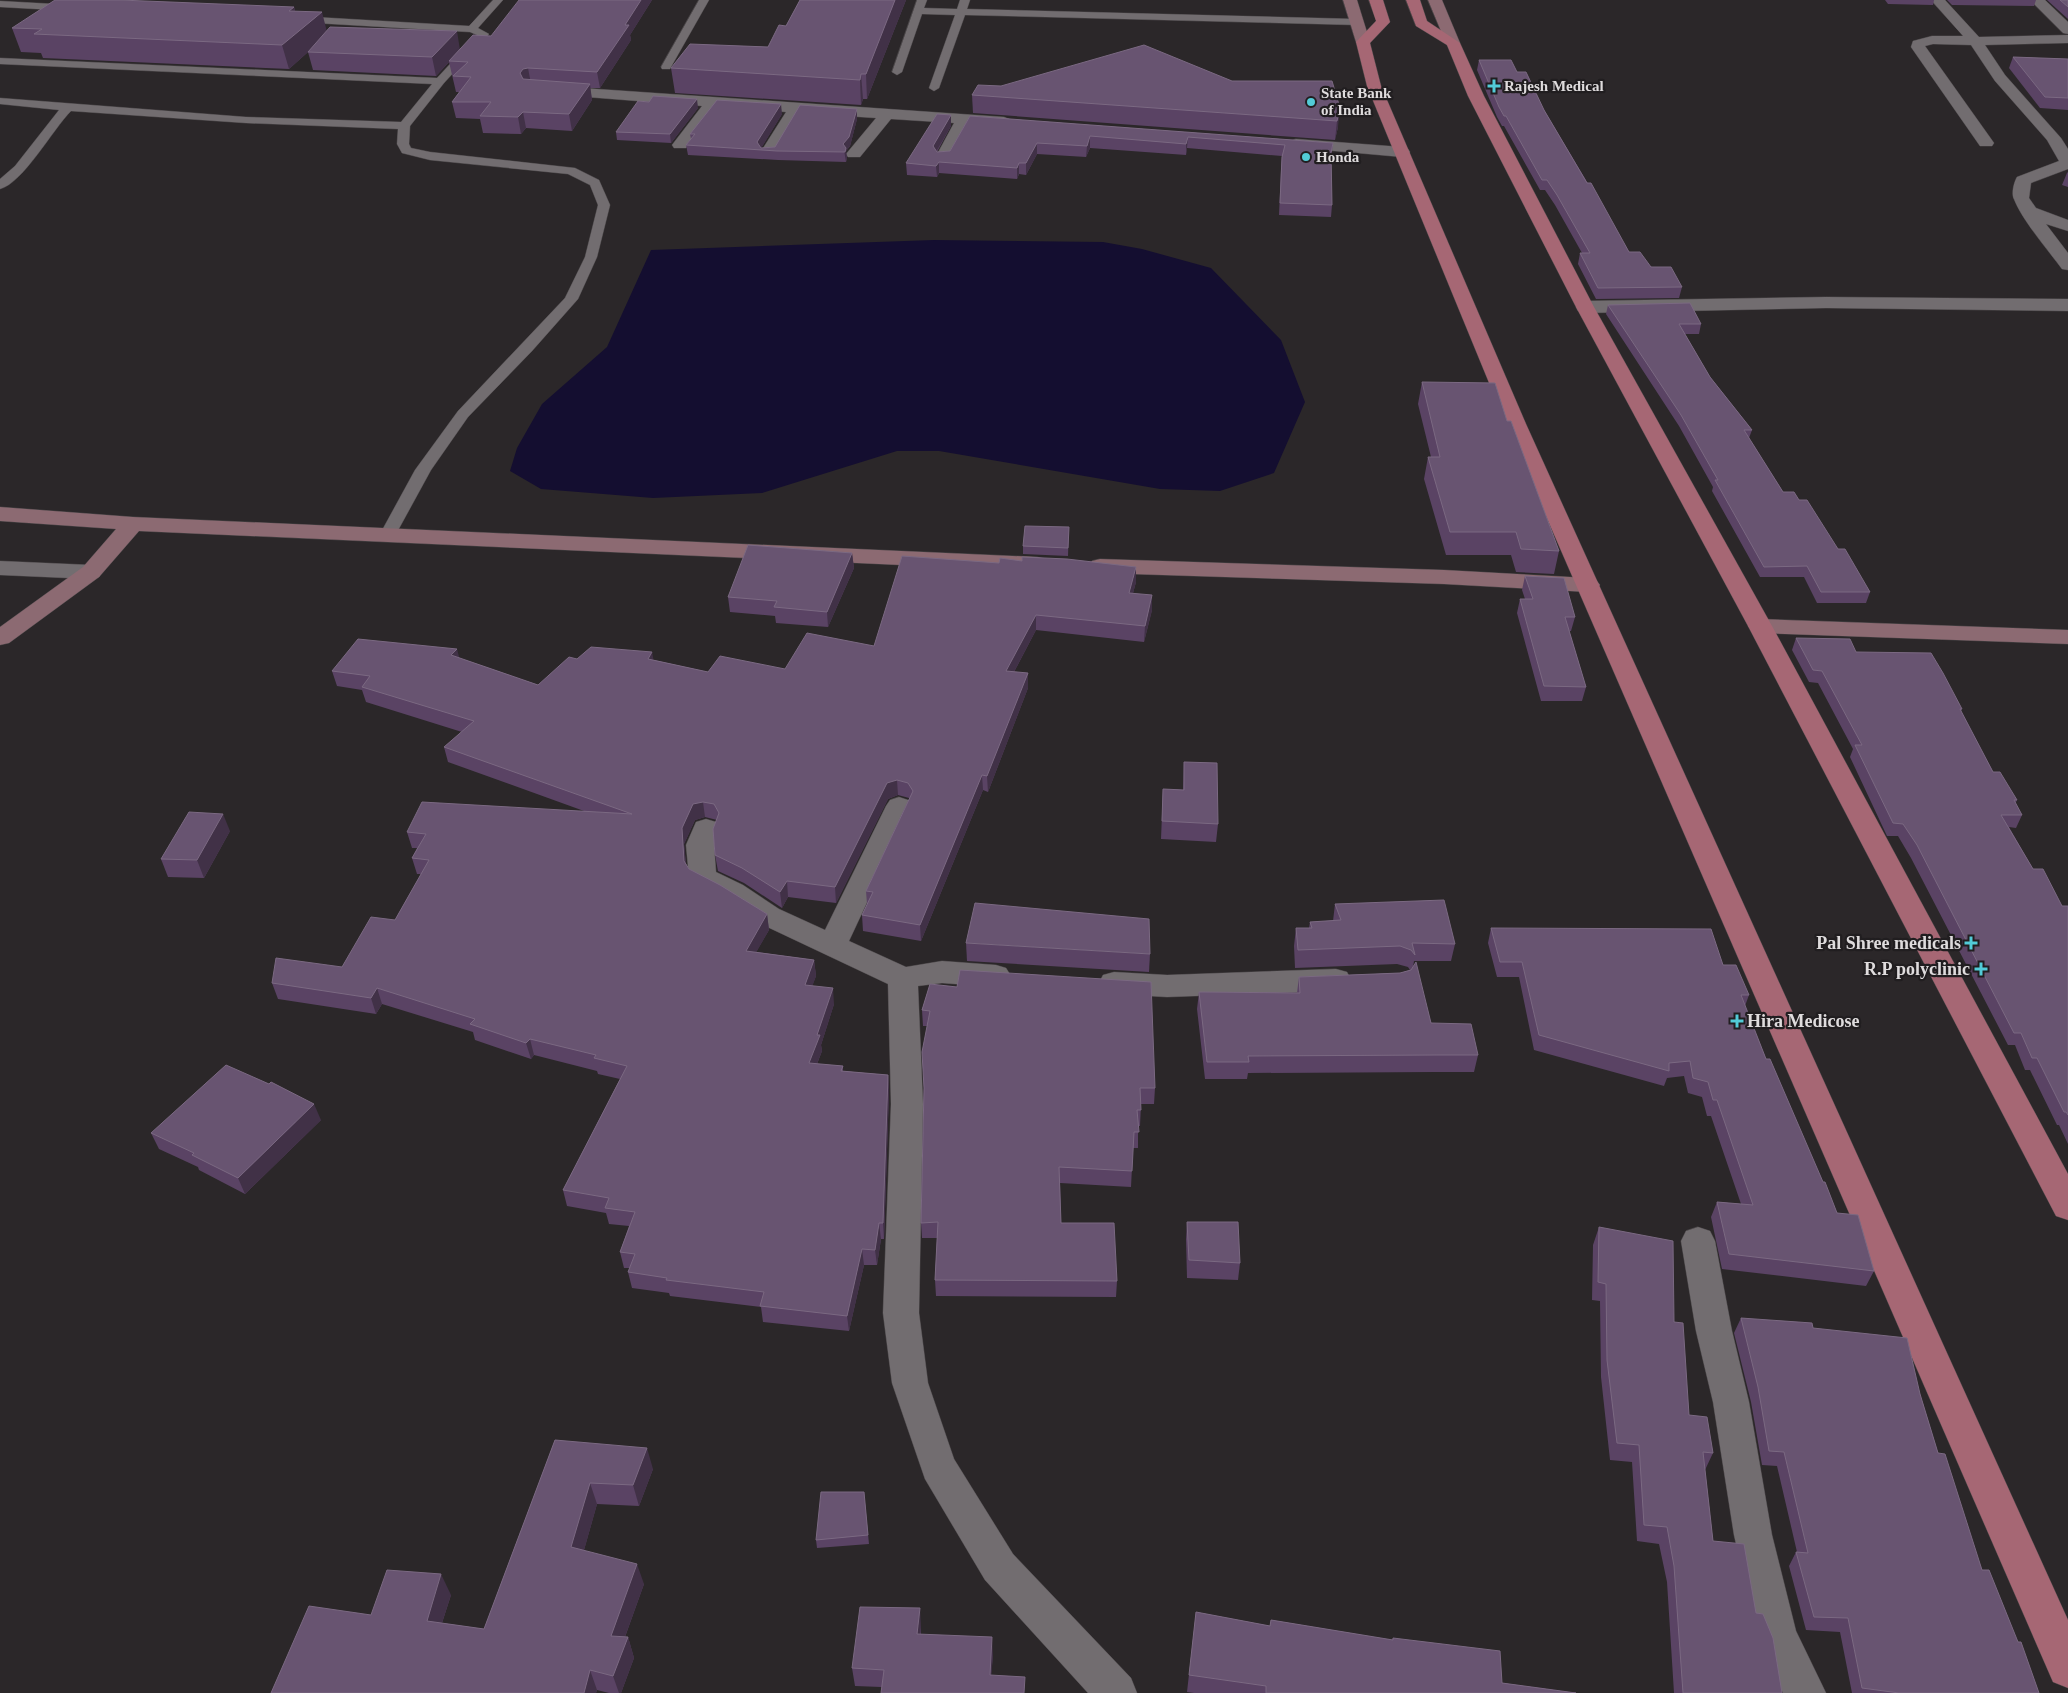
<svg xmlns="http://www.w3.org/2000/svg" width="2068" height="1693" font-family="'Times New Roman',serif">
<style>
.water{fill:#140e30}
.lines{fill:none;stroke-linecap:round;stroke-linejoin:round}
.lane-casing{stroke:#494547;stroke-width:1}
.street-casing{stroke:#494547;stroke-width:1}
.secondary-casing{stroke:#494547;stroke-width:1}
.primary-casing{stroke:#494547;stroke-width:1}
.lane{fill:#726d70;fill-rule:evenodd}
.street{fill:#726d70;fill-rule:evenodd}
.secondary{fill:#8c6a72;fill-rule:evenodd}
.primary{fill:#a66774;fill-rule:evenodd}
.wall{fill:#5a4364}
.shaded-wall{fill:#413147}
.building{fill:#685471;stroke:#7b6982}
.poi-dot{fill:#52cbd7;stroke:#211e20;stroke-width:2}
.labels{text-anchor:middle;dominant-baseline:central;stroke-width:4.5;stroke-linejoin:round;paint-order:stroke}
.far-poi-label{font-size:15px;font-weight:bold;fill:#dfdcdd;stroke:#211e20;text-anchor:start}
.poi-label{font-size:18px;font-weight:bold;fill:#dfdcdd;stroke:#211e20;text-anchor:end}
</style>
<rect width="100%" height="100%" fill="#2b2729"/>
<path class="water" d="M934,240L1103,242L1142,249L1211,268L1281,340L1305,402L1274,473L1220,491L1160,489L939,451H897L762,493L653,498L541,489L510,471L517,448L542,404L607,347L651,250Z"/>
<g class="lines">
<g class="lane-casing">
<g id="lane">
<path d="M493,0H503L478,28L489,34L444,83L410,126L409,144L411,148L430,152L575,168L599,180L610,205L597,257L578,299L532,351L468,417L431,470L396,534L394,537H382L380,534L415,470L458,411L565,298L585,257L598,205L590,185L568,174L430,160L402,153L397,144L398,129L246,123L71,111C53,129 23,183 0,189V179L15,166L59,110L0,104V98L246,117L401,122L432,84L0,64V58L437,78L477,35L470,32L297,22L292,19L297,16L469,26Z"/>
<path d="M699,0H709L671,67L670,69H662L661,67Z"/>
<path d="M917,0H927L924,8L957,9L960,0H970L967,9L1356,19L1361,22L1356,25L965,15L939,88L934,91L929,88L955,15L922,14L902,72L897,75L892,72Z"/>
<path d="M0,1L73,5L78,8L73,11L0,7Z"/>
</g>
</g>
<g class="street-casing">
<g id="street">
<path d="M1931,0H1945L1979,37L2068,35V43L1985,45L2005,75L2061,138L2068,149V169L2031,183L2029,198L2036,208L2068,220V231L2046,224L2068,253V270L2062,269C2048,250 2022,220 2014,199C2011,194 2014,182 2017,177L2059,161L2047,140L1995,81L1971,45L1933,44L1925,46L1994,143L1992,146H1980L1911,47L1913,41L1932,36H1963Z"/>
<path d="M2030,0H2045L2068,22V34L2063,33Z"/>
<path d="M553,86L1004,117L1009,119L1012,122L1009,125L1004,127L969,124L951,158L949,161H937L935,158L954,123L891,119L860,157H848L846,154L876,118L800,113L774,156H762L760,153L786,112L717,107L686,148H674L672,145L702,106L548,94L545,91L548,88Z"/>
<path d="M1296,139L1402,147L1408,149L1410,152L1408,155L1402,157L1290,147L1288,144L1290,141Z"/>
<path d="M1826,297L2068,299V311L1826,308L1585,313L1578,311L1576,307L1578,303L1585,301Z"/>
<path d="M0,561L91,565L99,567L102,572L99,577L91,579L0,575Z"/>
<path d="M899,797L908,800L912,806L849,941L906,967L942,961L996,965L1006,968L1011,976L1006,984L996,987L942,983L918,986L923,1104L919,1313L928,1383L954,1459L1013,1554L1131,1678L1137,1693H1088L985,1580L925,1479L892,1383L883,1313L891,1104L888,984L759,923L723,899L693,884L689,877L686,845L696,822L706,819L716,822L720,828L714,845L716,872L743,885L779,909L825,930L886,806L890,800Z"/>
<path d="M1336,969L1347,972L1351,980L1347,988L1336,991L1167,997L1114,994L1103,991L1099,983L1103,975L1114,972L1167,975Z"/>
<path d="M1698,1227L1710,1231L1715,1241L1732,1331L1749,1402L1772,1535L1796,1631L1826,1693H1783L1757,1635L1734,1535L1713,1402L1696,1331L1681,1241L1686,1231Z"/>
</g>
</g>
<g class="secondary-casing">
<g id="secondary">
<path d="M1343,0H1357L1370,42L1368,45H1358L1356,42Z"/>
<path d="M1428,0H1442L1460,43L1458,46H1448L1446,43Z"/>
<path d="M0,507L133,517L1037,557L1045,559L1048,564L1045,569L1037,571L139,531L99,577L9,643L0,645V627L83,567L116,529L0,521Z"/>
<path d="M1100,559L1444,570L1588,578L1596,580L1600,585L1596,590L1588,592L1444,584L1100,573L1092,571L1089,566L1092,561Z"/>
<path d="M1760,619L2068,630V644L1760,633L1752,631L1748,626L1752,621Z"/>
</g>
</g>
<g class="primary-casing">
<g id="primary">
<path d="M1369,0H1383L1390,22L1370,43L1381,86L1526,424L2068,1620V1688L2053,1682L1506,424L1367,86L1356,42L1376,21Z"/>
<path d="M1406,0H1420L1427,21L1460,43L1484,96L1594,307L1772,626L2068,1174V1220L2056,1216L1748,626L1576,307L1468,96L1447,45L1416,26Z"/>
</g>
</g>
<use href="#lane" class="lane"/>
<use href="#street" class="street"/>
<use href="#secondary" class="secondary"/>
<use href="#primary" class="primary"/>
</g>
<g class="wall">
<path d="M652,0L630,35L631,40L600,88H590L592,100L572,131L526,128L521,134L483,133L480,119L456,118L452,102L459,92H456L449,62L436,76L313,70L308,52L289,69L43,58L41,53L21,52L12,28L294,7L295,11L326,31L460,49L491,36Z"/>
<path d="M800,0H906L867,99H863L861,105L675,93L671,68L768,47L786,26Z"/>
<path d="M1885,0H1934L1933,5L1888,4Z"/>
<path d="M1947,0H2036L2034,6L1952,5Z"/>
<path d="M2047,0H2068V19Z"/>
<path d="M2013,57L2068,59V110L2040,108L2009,68Z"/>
<path d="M1479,60L1517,72L1544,110L1629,252L1682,287L1679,298L1596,299L1578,264L1580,253H1582L1555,205L1545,190H1540L1504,126H1502L1497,117L1477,70Z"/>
<path d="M1232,81H1332L1338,127L1335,140L973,113L972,95L1001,86Z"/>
<path d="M698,108L671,143L617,140L616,132Z"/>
<path d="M857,109V119L850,146L846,151L847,158L846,162L778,160L688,155L686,145L691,139L690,134L782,114L761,148L775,147Z"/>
<path d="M951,115V126L937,152L950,151L970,116L1333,143L1331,158L1332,205L1331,217L1279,215L1281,169L1282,156L1187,148L1186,155L1090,148L1086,157L1037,154L1026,175L1019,174L1017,179L939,173L937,177L907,175L906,163Z"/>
<path d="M2068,172V187L2062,185L2067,173Z"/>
<path d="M1608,305L1701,324L1699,334H1685L1710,377L1752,430L1749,438L1783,492L1799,500L1838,549L1870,592L1866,603H1817L1804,577H1760L1712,491L1713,487L1679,426L1606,314Z"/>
<path d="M1422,382L1507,421L1559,551L1554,574L1516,572L1511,555H1446L1424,479L1428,457H1431L1418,404Z"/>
<path d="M1069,527L1068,556L1023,554V546Z"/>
<path d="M852,553L854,568L828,627L776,623L775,616L730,612L728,597Z"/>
<path d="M1022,561L1136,567V582L1133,593L1152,610L1144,642L1036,630L1014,672L1028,673V688L988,792L983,790L921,941L863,931L862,915L867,904L866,891L909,799V798L898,795L888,799L836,903L788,897L782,908L744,883L718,871L715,855L717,820L705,817L695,820L684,844L686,864L689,869L767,914L769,930L756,952L814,960L816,976L812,986L834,1004L821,1045L822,1051L817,1064L843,1066V1071L888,1075L889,1091L884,1239H881L877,1265H864L849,1331L763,1322L761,1307L670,1296L669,1293L632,1288L628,1272L630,1268H624L620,1252L629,1226L609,1224L606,1213L567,1206L563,1190L620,1079L598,1074L597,1071L534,1055L531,1059L475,1040L473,1032L382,1004L376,1014L278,999L272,983L342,967L395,920L421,874H417L412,858L417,848H412L407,832L584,811L448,762L444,747L462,732L366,702L362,690L337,686L332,671L459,658L538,685L577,659L654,660L708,672L785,669L874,646L999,563Z"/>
<path d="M1525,576L1575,617L1571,631H1569L1586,687L1582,701H1541L1517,613L1520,599H1525L1522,590Z"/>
<path d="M1796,638L1856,652L1962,709L1961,711L1993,772L2017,800L2015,804L2022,815L2016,828L2009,827L2033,869L2062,906H2068V1144L2059,1125H2057L2030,1070H2025L2015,1045H2008L1911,858L1898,836H1887L1850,757L1853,749L1818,683L1809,682L1792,650Z"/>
<path d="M1184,762L1218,824L1216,842L1161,839L1163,789L1183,790Z"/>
<path d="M230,831L204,878L168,877L161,859Z"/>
<path d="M1335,904L1455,944L1451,961H1414L1413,967L1431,1023L1478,1055L1474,1072H1434L1248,1073L1247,1079H1205L1197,1009L1199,992L1297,993L1299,977L1400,973L1410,970L1408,967L1397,964L1295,968L1294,946L1296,928H1309L1310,922L1333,921Z"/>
<path d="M1491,928L1723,965L1749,995L1745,1006L1766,1059L1837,1213L1874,1271L1866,1286L1722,1269L1711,1217L1717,1202L1741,1204L1711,1116H1707L1702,1097L1688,1093L1684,1076L1667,1078L1664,1086L1534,1050L1519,977H1497L1488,943Z"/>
<path d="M966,943L1150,954L1149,972L967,961Z"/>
<path d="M930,984L1155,1088L1154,1104H1141L1140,1126H1138V1148H1133L1131,1187L1060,1183L1061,1223L1117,1281L1116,1297L936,1296L935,1280L937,1238H922L921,1223L927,1026H923L922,1010Z"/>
<path d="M321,1120L245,1194L199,1170L198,1167L159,1149L151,1133Z"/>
<path d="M1187,1222L1240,1263L1238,1280L1187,1278L1186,1239Z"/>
<path d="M1599,1227L1674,1322L1689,1415L1713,1453L1705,1470L1713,1541L1756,1613L1782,1693H1674L1667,1582L1659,1544L1637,1541L1632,1462L1610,1460L1601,1377L1600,1301L1592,1300L1593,1245Z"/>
<path d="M1741,1318L1813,1328L1920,1394L1938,1453L1982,1570L2039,1693H1852L1840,1632L1806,1630L1789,1566L1796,1552H1797L1777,1466L1762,1465L1751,1402L1734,1333Z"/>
<path d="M555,1440L653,1469L639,1506L597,1504L584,1550L644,1584L625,1637H628L634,1658L621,1693H609L597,1690L596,1693H271L371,1615L451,1595L442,1623L484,1629Z"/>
<path d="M864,1492L869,1544L817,1548L816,1540Z"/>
<path d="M1196,1612L1270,1626L1271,1620L1392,1640L1393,1638L1502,1683L1576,1693H1194L1187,1692Z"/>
<path d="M921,1627V1634L993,1655L991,1675L881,1687L855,1686L852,1668Z"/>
</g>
<g class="shaded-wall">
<path d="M641,0H652L630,35L631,40L600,88L597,72L625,25Z"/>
<path d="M895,0H906L867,99L866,74Z"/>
<path d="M294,7L300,30L322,12L328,36L308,52L289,69L282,45L289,11Z"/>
<path d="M457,31L460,50L449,61V62L436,76L432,57Z"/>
<path d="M528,68L531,84L526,85L520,73L523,69Z"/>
<path d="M861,74L863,99L861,105L860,80Z"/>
<path d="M590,84L592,100L572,131L569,114Z"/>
<path d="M697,99L698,108L671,143L670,134Z"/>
<path d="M781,104L782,114L760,150L757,142Z"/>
<path d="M1340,108L1338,127L1335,140L1337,121Z"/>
<path d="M857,109V119L850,146L846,151L847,158L846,162L843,144Z"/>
<path d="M523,112L526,128L521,134L518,117Z"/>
<path d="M951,115V126L933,157V146Z"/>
<path d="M1090,136V148L1086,157L1087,146Z"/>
<path d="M1188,137L1187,148L1186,155V144Z"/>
<path d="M1037,143V154L1026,175V163Z"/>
<path d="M939,162V173L937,177L936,166Z"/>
<path d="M1019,163V174L1017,179V168Z"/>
<path d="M852,553L854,568L828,627L827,612Z"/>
<path d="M1136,567V582L1129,608V593Z"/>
<path d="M1152,595V610L1144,642L1145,626Z"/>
<path d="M1036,615V630L1006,687V671Z"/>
<path d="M457,649L461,664L451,655Z"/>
<path d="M652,652L655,667L648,659Z"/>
<path d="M1028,673V688L988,792L987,776Z"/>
<path d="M982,775L983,790L921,941L920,925Z"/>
<path d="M897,780L898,795L888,799L836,903L835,887L887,783Z"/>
<path d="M703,802L705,817L695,820L684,844L687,877L684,861L682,828L693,804Z"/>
<path d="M223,814L230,831L204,878L197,860Z"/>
<path d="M787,881L788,897L782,908L780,892Z"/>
<path d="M767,914L769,930L748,967L746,951Z"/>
<path d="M814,960L816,976L807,1001L805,985Z"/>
<path d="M377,988L382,1004L376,1014L371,998Z"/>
<path d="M833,988L834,1004L821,1045L822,1051L811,1079L809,1063L817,1035Z"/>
<path d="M530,1039L534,1055L531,1059L526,1043Z"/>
<path d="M888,1075L889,1091L884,1239L883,1223Z"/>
<path d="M314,1104L321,1120L245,1194L238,1178Z"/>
<path d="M879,1223L881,1239L877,1265L875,1250Z"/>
<path d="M862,1249L864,1265L849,1331L847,1316Z"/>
<path d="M647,1448L653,1469L639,1506L633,1485Z"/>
<path d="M590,1483L597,1504L579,1568L571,1547Z"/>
<path d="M637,1564L644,1584L618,1656L611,1636Z"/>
<path d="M441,1574L451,1595L436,1641L427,1621Z"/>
<path d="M920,1608L921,1627L919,1653L917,1634Z"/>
<path d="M628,1637L634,1658L621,1693H619L613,1676Z"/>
<path d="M992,1637L993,1655L990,1693V1675Z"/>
<path d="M590,1670L597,1690L596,1693H584Z"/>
</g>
<g class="building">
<path d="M55,0H120L294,7L289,11L322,12L282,45L34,34L42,29L12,28Z"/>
<path d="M519,0H641L625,25H629L597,72L528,68L523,69L520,73L523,79L590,84L569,114L523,112L518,117L480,116L491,102H452L471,77L453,76L468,62L449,61L473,35L491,36Z"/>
<path d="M800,0H895L866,74H861L860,80L671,68L690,44L768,47L779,25L786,26Z"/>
<path d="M2060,0H2068V7Z"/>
<path d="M330,27L457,31L432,57L308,52Z"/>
<path d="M1144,45L1232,81H1332L1340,108L1337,121L972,95L978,85L1001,86Z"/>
<path d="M2013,57L2068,59V98L2045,97Z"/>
<path d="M1479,60H1511L1517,72H1526L1544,110L1587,183H1591L1629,252H1640L1651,267H1671L1682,287L1598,288L1580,253H1590L1557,195L1547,180H1542L1506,116H1504L1499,107Z"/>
<path d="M653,96L697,99L670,134L616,132L638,101L649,102Z"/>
<path d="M717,100L781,104L757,142L761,148L775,147L800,105L857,109L849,137L843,144L846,148L845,152L777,151L686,145L695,134H690Z"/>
<path d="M937,114L951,115L933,146L937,152L950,151L970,116L1333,143L1331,153L1332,205L1280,203L1282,157L1285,145L1188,137L1186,144L1090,136L1087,146L1037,143L1026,163H1019L1017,168L939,162L936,166L906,163Z"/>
<path d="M1690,303L1701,324H1679L1710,377L1752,430H1744L1783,492H1794L1799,500H1807L1838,549H1845L1870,592H1821L1807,566L1764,567L1715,480H1718L1681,415L1608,305Z"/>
<path d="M1422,382L1495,383L1507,421H1511L1559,551L1521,549L1516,532H1450L1428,457H1440Z"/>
<path d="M1025,526L1069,527L1068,548L1023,546Z"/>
<path d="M748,545L852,553L827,612L774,607L777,601L728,597Z"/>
<path d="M902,556L999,563L1000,558L1022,561V557L1067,559L1136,567L1129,593L1152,595L1145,626L1036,615L1006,671L1028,673L987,776L982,775L920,925L862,915L873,892L866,891L913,791L908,783L897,780L887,783L835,887L787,881L780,892L742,868L715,855L713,829L719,813L714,804L703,802L693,804L682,828L684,861L689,869L720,885L767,914L746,951L814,960L805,985L833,988L817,1035H820L809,1063L843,1066L841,1071L888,1075L883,1223H879L875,1250L862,1249L847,1316L760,1306L764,1292L666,1280L667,1278L628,1272L635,1254L620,1252L635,1212L605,1208L609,1198L563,1190L627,1066L594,1058L596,1055L530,1039L526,1043L470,1024L475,1019L377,988L371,998L272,983L276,958L342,967L371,917L395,920L429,860L412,858L426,834L407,832L422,802L632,814L444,747L474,721L362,687L370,676L332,671L358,639L457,649L451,655L538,685L569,657L577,659L591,647L652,652L648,659L708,672L720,656L785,669L807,633L874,646Z"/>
<path d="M1525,576L1564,578L1575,617H1565L1586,687L1544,686L1520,599H1533Z"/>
<path d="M1796,638L1850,639L1856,652L1931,653L1943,673L1962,709H1960L1993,772H2000L2017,800H2014L2022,815H2001L2033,869H2043L2062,906H2068V1115L2066,1112H2064L2037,1058H2032L2021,1033H2014L1917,845L1903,824L1893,823L1855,745H1862L1822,671L1813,670Z"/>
<path d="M1184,762L1217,763L1218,824L1162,821L1163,789L1184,790Z"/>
<path d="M189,812L223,814L197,860L161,859Z"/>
<path d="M1444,900L1455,944L1412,943L1415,955L1411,950L1400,946L1298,950L1296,928H1312L1310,922L1341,920L1335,904Z"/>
<path d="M975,903L1149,919L1150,954L966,943Z"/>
<path d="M1491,928L1711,929L1723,965H1736L1749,995H1741L1766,1059H1770L1823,1182H1825L1837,1213L1858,1215L1874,1271L1729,1254L1717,1202L1753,1205L1717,1100H1713L1708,1082L1693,1078L1690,1061L1669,1063V1071L1539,1035L1522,962H1500Z"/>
<path d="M1416,962L1431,1023L1471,1024L1478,1055H1438L1248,1056L1249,1062H1207L1199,992L1300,993L1299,977L1400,973L1411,970Z"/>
<path d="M960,970L1151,982L1155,1088H1140L1141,1110H1137L1139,1132H1134L1132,1171L1059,1167L1061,1223H1114L1117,1281L935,1280L938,1222L921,1223L924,1088L922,1052L930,1011L922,1010L930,984L957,987Z"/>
<path d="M226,1065L269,1084L271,1082L314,1104L238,1178L192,1155L194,1153L151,1133Z"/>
<path d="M1187,1222H1238L1240,1263L1189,1260Z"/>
<path d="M1599,1227L1673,1241L1674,1322L1683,1323L1689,1415L1707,1417L1713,1453L1703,1452L1713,1541L1744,1544L1756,1613L1763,1614L1773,1638L1782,1693H1683L1674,1566L1667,1527L1644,1525L1639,1445L1617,1443L1607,1360L1606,1284L1598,1282Z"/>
<path d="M1741,1318L1812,1323L1813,1328L1907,1338L1920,1394L1938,1453L1945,1454L1982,1570H1989L2018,1642H2021L2039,1693H1899L1862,1688L1848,1618L1814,1617L1796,1552L1808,1553L1784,1452L1769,1451L1758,1387Z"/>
<path d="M555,1440L647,1448L633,1485L590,1483L571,1547L637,1564L611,1636L628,1637L613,1676L590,1670L584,1693H271L309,1606L371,1615L387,1570L441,1574L427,1621L484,1629Z"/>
<path d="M821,1492H864L868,1535L816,1540Z"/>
<path d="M860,1607L920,1608L917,1634L992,1637L990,1675L1025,1677L1024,1693H881L884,1670L852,1668Z"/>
<path d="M1196,1612L1270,1626L1271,1620L1393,1640V1638L1500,1651L1502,1683L1576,1693H1266V1686L1189,1675Z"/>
</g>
<g class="poi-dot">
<path d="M1491.5 78.5h5v5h5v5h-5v5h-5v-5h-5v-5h5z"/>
<circle cx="1311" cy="102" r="5"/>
<circle cx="1306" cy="157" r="5"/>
<path d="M1968.5 935.5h5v5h5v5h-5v5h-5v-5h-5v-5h5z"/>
<path d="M1978.5 961.5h5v5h5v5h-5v5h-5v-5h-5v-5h5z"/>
<path d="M1734.5 1013.5h5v5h5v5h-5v5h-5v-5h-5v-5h5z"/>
</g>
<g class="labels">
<g class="far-poi-label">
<text x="1504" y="86">Rajesh Medical</text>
<text x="1321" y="93">State Bank<tspan x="1321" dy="17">of India</tspan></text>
<text x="1316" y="157">Honda</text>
</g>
<g class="poi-label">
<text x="1961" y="943">Pal Shree medicals</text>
<text x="1970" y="969">R.P polyclinic</text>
<text x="1747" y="1021" text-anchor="start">Hira Medicose</text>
</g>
</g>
</svg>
